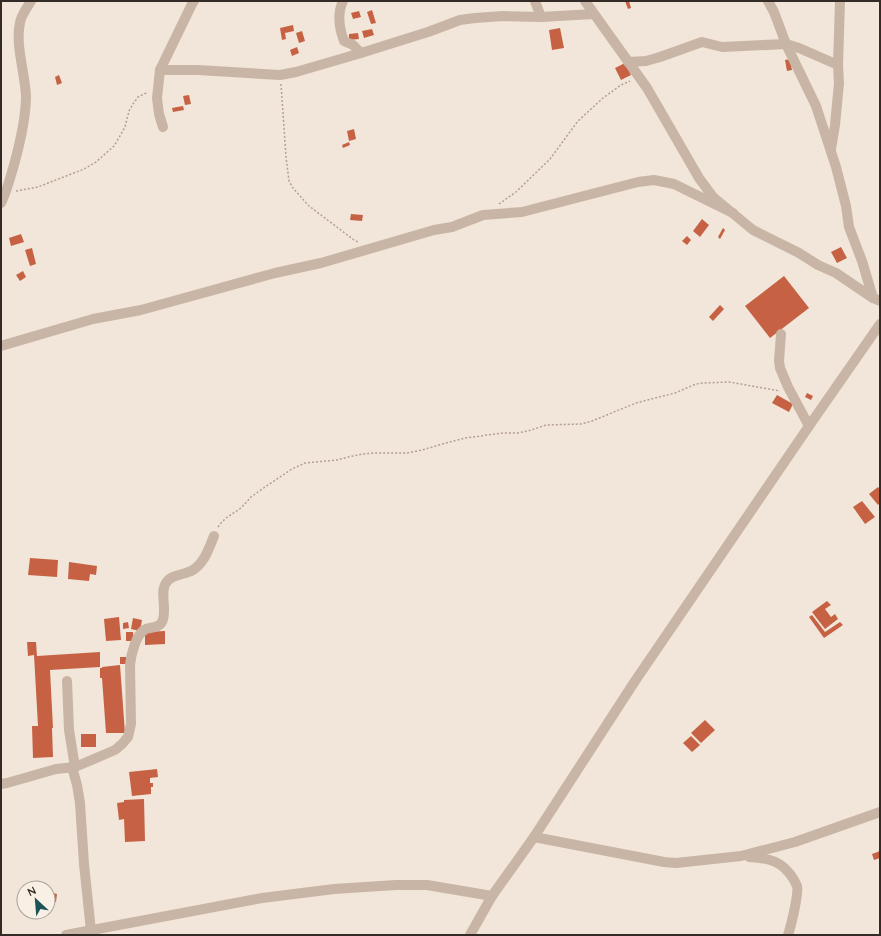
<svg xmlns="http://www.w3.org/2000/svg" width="881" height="936" font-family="Quicksand,sans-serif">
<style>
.building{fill:#c66243}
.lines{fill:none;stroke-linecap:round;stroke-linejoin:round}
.path{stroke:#b59f90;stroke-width:1.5;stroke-dasharray:2 2;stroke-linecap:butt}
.minor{stroke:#c9b5a5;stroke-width:10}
</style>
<rect width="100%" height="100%" fill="#f1e6d9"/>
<g class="building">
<path d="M625,1H629L631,8L628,9Z"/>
<path d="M372,10L376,23L371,24L367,12Z"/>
<path d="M359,11L361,17L353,19L351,13Z"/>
<path d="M293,25L294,31L285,33L286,39L282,40L280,28Z"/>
<path d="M560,28L564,48L552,50L549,30Z"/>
<path d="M372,29L374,35L364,38L362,31Z"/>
<path d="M302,31L305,41L299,43L296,33Z"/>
<path d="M358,33L359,39L349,40V34Z"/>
<path d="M297,47L299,53L292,56L290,50Z"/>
<path d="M790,59L792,70L787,71L785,60Z"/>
<path d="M625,63L631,75L621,80L615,68Z"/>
<path d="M59,75L62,83L57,85L55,77Z"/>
<path d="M189,95L191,104L185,105L183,96Z"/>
<path d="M183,106L184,110L173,112L172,108Z"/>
<path d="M354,129L356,139L349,141L347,131Z"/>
<path d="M349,142L350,145L343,148L342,145Z"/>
<path d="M351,214L363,215L362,221L350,220Z"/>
<path d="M702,219L709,225L700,237L693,231Z"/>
<path d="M723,228L725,230L720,239L718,237Z"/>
<path d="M21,234L24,242L11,246L9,238Z"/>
<path d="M687,236L691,240L687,245L682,241Z"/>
<path d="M841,247L847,258L837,263L831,252Z"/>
<path d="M32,248L36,264L30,266L25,250Z"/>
<path d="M23,271L26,277L20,281L16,275Z"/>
<path d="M784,276L809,308L770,338L745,306Z"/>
<path d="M720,305L724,309L713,321L709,317Z"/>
<path d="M807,393L813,396L811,400L805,397Z"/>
<path d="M777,395L793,404L789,412L772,403Z"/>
<path d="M878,487L880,490V503L878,505L869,494Z"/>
<path d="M862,501L875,517L865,524L853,507Z"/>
<path d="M30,558L58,560L57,577L28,575Z"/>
<path d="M69,562L97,566L96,575L90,574L89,581L68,579Z"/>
<path d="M827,601L831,605L825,609L831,617L835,614L838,619L825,629L812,612Z"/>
<path d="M812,615L825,632L840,622L843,625L824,638L809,617Z"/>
<path d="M119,617L121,640L106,641L104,619Z"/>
<path d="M133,618L142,620L140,631L131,629Z"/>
<path d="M128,622L129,628L123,629V623Z"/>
<path d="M165,631V644L145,645V632Z"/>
<path d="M126,632H133L134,641H126Z"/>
<path d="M27,642H36L37,656L100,652V667L50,670L53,728H52L53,757L33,758L32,726H38L34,655L28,656Z"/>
<rect x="120" y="657" width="6" height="7"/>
<path d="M120,665L125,733H106L102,678H100V668H102V667Z"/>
<path d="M705,720L715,730L701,743L691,733Z"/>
<rect x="81" y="734" width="15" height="13"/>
<path d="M691,736L700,745L692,752L683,743Z"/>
<path d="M157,769L158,777L150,778V783H153V787H151V794L132,796L129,772Z"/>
<path d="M144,799L145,841L125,842L124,819L119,820L117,803L124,802V800Z"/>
<path d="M880,851V858L874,860L872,854Z"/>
<path d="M49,892L57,894L56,902L48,901Z"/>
</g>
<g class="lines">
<g class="path">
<path d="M281,84L286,157L289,181L293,188L309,206L354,240L358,242"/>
<path d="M16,191L38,187L84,169L96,162L114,146L120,136L125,127L129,111L133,104L138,97L148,92"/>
<path d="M499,204L516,192L550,159L578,121L603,98L621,85L630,81"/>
<path d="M218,527L221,523L226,518L241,508L251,497L265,487L292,469L305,463L337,460L348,457L363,454L374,453H407L422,450L446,443L465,438L503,433H517L528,431L546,425L581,424L592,421L636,403L675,393L696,384L703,383L729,382L780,391"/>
</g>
<g class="minor">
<path d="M343,1C337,14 339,28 344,41L353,45L361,53"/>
<path d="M535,1L541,17"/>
<path d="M585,1L647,88L699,178L713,197L753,230L799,253L818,265L836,273L873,298L880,301"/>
<path d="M768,1L774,12L786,44L816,106L836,167L846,206L849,227L862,261L873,298"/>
<path d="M628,62L646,61L660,57L702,42L722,47L786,44L799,48L838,65"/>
<path d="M160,70H198L280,75L296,72L361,53L428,32L460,20L475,18L503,16L541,17L594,14"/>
<path d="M163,127L159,114L157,98L160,70L192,4L194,1"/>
<path d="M831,149L835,125L839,83L838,65L840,1"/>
<path d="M1,203C7,191 10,178 14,165C20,143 26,119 26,96C25,73 15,44 20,23C21,15 27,8 31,1"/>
<path d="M781,334L779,361L780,368L788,387L809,426"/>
<path d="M1,346L93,319L141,310L275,273L321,263L434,230L452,227L483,215L522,212L638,182L654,180L674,184L733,213"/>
<path d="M67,681L69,730L75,767"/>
<path d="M72,767L77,785L80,803L84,864L91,931"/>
<path d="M1,784L7,783L56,769L75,767L115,750L122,744L128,737L131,724L130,665C131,655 136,633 146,629C152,627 159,628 162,622C168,610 159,593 166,583C171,574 185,575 193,570C205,562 209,548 214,536"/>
<path d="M534,837L664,862L676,863L741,856L795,842L880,812"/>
<path d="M749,857C769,858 783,861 794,880C795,882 796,884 797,886C799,893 791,926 788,935"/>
<path d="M66,935L262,898L334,889L396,885H427L492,896"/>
<path d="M470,935L492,896L534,837L635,681L809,426L880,324"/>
</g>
</g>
<rect width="881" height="936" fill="none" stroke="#352b26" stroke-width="4"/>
<g transform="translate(36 900) rotate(334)"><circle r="19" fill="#f9f0e5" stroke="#aba199"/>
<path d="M0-3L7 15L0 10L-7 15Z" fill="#1c5356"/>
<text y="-6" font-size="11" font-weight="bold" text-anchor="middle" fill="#352b26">N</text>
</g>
</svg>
